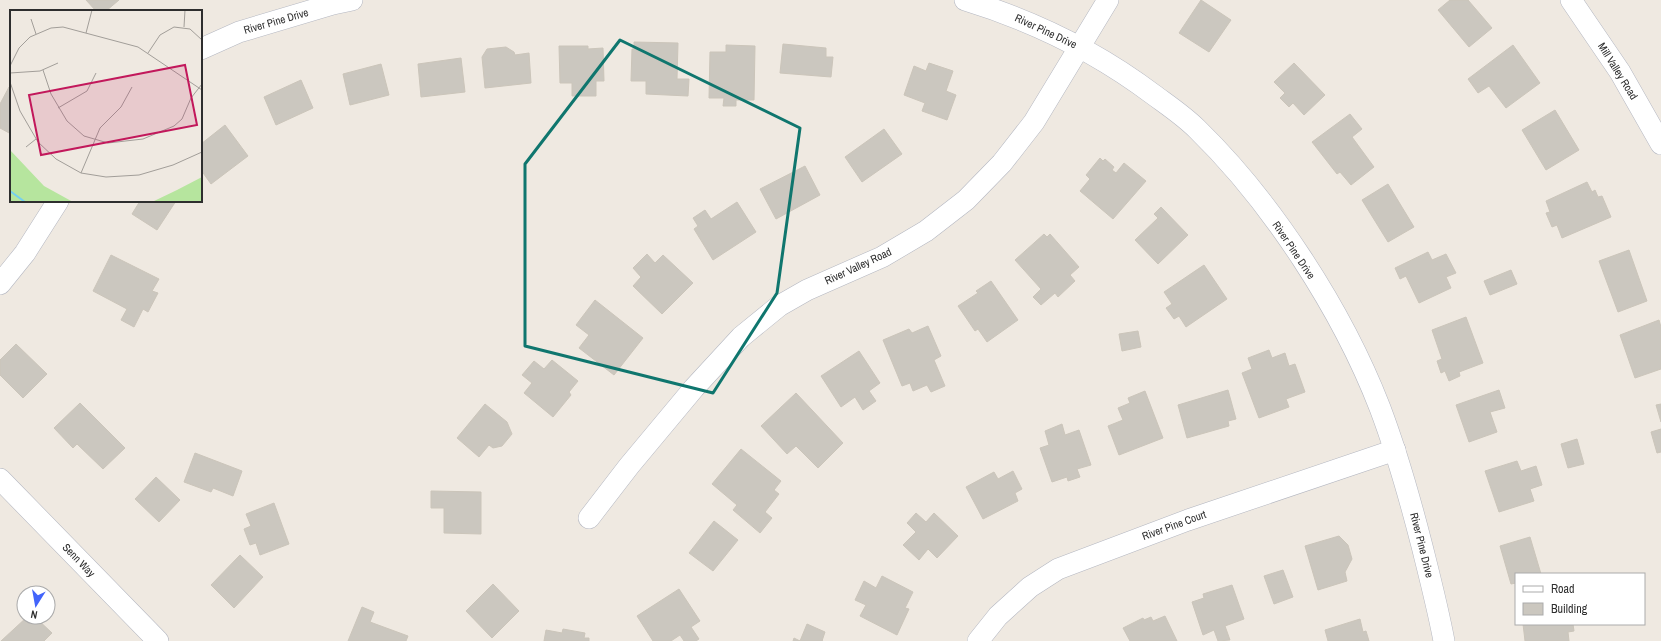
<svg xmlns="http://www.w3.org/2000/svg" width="1661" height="641" font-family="'Archivo Narrow',sans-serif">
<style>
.building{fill:#cbc7bf;stroke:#cbc5ba}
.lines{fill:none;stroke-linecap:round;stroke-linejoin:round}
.street-casing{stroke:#b4b7c1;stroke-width:22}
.street{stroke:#fff;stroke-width:21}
.marked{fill:none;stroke:#0f766e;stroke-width:3;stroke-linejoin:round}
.labels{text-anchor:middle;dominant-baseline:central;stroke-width:4;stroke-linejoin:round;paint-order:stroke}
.street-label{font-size:11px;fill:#2e2e2e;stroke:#fff}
.inset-river{fill:none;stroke:#75cff0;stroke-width:2}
.inset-road{fill:none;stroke:#a29e99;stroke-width:1}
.view{fill:#c2185b;fill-opacity:0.15;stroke:#c2185b;stroke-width:2}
.inset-edge{fill:none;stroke:#2e2e2e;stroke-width:2}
</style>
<rect width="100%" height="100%" fill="#efe9e1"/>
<g class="building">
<path d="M86,0H119L106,11H96Z"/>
<path d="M1201,0L1231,20L1209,52L1179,33Z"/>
<path d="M1450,0H1468L1492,28L1469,47L1438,10Z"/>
<path d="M634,42L678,43L677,79H689L688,96L646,94V81H631L632,49H634Z"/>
<path d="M783,44L826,48V57H833L831,77L780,73Z"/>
<path d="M726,45L755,46L754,100H736V106H723L724,98H709L710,52H726Z"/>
<path d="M1513,45L1540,83L1506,108L1489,86L1478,93L1468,79Z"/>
<path d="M559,46H588V49L603,48L604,81H596V96H572V83H560Z"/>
<path d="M506,47L514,52L515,55L529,53L531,83L485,88L482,57L487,49Z"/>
<path d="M461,58L465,92L421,97L418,64Z"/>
<path d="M929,63L953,71L946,91L956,95L947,120L922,111L925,103L904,95L914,66L926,71Z"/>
<path d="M1294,63L1325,95L1304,115L1293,103L1289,107L1280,98L1285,93L1274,82Z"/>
<path d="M381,64L389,95L350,105L343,74Z"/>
<path d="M301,80L313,108L276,125L264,97Z"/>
<path d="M9,87L11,88V134L0,128V104Z"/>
<path d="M1555,110L1579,150L1546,170L1522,130Z"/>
<path d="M1350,114L1362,129L1352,137L1374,167L1351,185L1340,172L1337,174L1312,142Z"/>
<path d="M225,125L248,156L211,184L201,170V144Z"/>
<path d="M884,129L902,154L862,182L845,157Z"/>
<path d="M1100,158L1103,161L1105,159L1114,167L1112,170L1116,173L1124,163L1146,181L1113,219L1080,191L1090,179L1086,175Z"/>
<path d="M805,166L820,195L776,219L760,189Z"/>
<path d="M1587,182L1592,192L1595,190L1598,197L1602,196L1611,217L1562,238L1557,225L1552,227L1546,213L1550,212L1546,201Z"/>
<path d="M1388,184L1414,227L1388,242L1362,200Z"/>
<path d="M140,201H176L157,230L132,214Z"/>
<path d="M737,202L756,232L713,260L694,229L698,226L693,218L705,210L711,219Z"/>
<path d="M1161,207L1188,235L1158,264L1135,240L1158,218L1154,214Z"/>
<path d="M1044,234L1047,237L1050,234L1079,267L1070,275L1075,281L1058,297L1055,293L1041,305L1033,297L1041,289L1015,260Z"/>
<path d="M1629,250L1647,301L1618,312L1599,261Z"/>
<path d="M1428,252L1432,260L1446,254L1456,273L1446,277L1451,288L1419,303L1406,276L1400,279L1395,268Z"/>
<path d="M647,254L655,263L663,255L693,283L662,314L633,286L641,277L633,268Z"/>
<path d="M111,255L159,279L152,291L158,293L148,312L143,309L134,327L121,320L127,309L93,291Z"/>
<path d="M1204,265L1227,299L1186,327L1179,316L1174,319L1166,308L1172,304L1164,292Z"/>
<path d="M1511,270L1517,284L1490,295L1484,281Z"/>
<path d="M991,281L1018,320L987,342L978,329L975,331L958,306L978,293L976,291Z"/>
<path d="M595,300L643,338L614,375L579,348L589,335L576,325Z"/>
<path d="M1466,317L1483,363L1459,372L1460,376L1449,381L1445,371L1441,373L1437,361L1442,359L1432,330Z"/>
<path d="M1659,320L1661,327V369L1635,378L1620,335Z"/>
<path d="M928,326L941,356L934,360L945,386L931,392L927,385L913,391L910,383L902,386L883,340L909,329L912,333Z"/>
<path d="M1138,331L1141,347L1122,351L1119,334Z"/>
<path d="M16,344L47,374L23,398L0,375V360Z"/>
<path d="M1269,350L1272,358L1285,353L1289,366L1295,364L1305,392L1286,399L1289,407L1259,418L1242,373L1252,369L1248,358Z"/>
<path d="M859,351L880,383L869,391L876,401L863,410L855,397L841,407L821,376Z"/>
<path d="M552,360L578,381L569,392L571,395L553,417L524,393L532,383L522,375L534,361L544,369Z"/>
<path d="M1228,390L1236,419L1228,421L1229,426L1187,438L1178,405Z"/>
<path d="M1499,390L1505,408L1490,412L1497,432L1469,442L1456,405Z"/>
<path d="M1145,391L1163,438L1119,455L1108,426L1123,420L1118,408L1130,403L1128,398Z"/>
<path d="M796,393L843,443L818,468L796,446L787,454L761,426Z"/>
<path d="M80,403L125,448L103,469L77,444L73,448L54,428Z"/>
<path d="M485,404L507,422L512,434L502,446L493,448L489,445L479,457L457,438Z"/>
<path d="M1661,404V422L1656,405Z"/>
<path d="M1062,424L1065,435L1079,430L1091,465L1077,469L1080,477L1068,481L1067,477L1052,482L1040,448L1049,445L1045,431Z"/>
<path d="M1661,429V452L1657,453L1651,432Z"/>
<path d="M1577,439L1584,464L1568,468L1561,444Z"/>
<path d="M741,449L781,481L774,490L779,494L765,512L772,518L760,533L733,510L737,505L712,484Z"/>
<path d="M195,453L242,471L233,496L213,488L211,492L184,482Z"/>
<path d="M1517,461L1521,471L1536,466L1542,485L1530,489L1534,501L1499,512L1485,471Z"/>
<path d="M1013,471L1022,489L1015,493L1018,501L983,519L966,487L994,472L998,479Z"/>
<path d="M156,477L180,500L159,522L135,499Z"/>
<path d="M431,491L481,492V534L444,533V508H431Z"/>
<path d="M274,503L289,544L260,555L256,543L250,545L244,529L251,526L246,514Z"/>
<path d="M916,513L926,522L934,513L958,536L937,558L928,549L919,560L903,545L916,532L907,523Z"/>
<path d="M714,521L738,540L713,571L689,553Z"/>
<path d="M1339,536L1348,545L1352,559L1345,572L1347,581L1318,590L1305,546Z"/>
<path d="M1530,537L1541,574H1516V583L1511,584L1500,546Z"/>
<path d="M240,555L263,577L234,608L211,585Z"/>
<path d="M1283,570L1293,597L1274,604L1264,576Z"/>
<path d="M882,576L913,592L905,608L909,609L897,635L860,616L866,605L855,600L864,581L876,588Z"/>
<path d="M493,584L519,611L492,638L466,611Z"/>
<path d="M1232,585L1244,619L1225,626L1230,640L1218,641L1214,630L1203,635L1192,602L1204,598L1203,594Z"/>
<path d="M679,589L700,621L691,627L699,639L696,641H684L680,635L671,641H653L637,616Z"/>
<path d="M362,607L374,612L370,622L408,636L406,641H348Z"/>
<path d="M1165,616L1177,641H1130L1123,628L1143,618L1144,620L1151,617L1153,621Z"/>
<path d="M27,617H35L52,633L44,641H1Z"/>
<path d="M1360,619L1363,632L1366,631L1369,641H1328L1325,630Z"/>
<path d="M807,624L825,632L822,641H823H793L794,638L800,641Z"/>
<path d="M1523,624H1573L1574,631L1568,632L1569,641H1525Z"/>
<path d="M563,629L585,633L584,638H589V641H544L546,630L562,633Z"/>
</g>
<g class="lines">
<g class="street-casing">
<g id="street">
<path d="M965,0C1034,21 1097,52 1154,95C1169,106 1184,116 1197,129C1272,202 1342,310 1380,408C1397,453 1410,499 1422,546C1430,578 1438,609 1444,641"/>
<path d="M1571,0L1620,72L1661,144"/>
<path d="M201,49L239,32L333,4L352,0"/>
<path d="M0,284L25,253L58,201"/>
<path d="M0,479L158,641"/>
<path d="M589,518L629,466L694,388L741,337L779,306L807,290L882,257L926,231L966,200L1002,163L1034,122L1108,0"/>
<path d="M978,641L998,616L1030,587L1058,569L1188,520L1395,450"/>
</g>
</g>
<use href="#street" class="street"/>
</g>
<path class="marked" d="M620,40L800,128L777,293L713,393L525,346V164Z"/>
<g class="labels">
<g class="street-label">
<text transform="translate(276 21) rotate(-16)">River Pine Drive</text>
<text transform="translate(1046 31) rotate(25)">River Pine Drive</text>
<text transform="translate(1618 71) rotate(58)">Mill Valley Road</text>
<text transform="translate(1294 250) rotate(56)">River Pine Drive</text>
<text transform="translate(858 266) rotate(-25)">River Valley Road</text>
<text transform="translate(1174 525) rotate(-20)">River Pine Court</text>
<text transform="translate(1422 545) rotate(76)">River Pine Drive</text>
<text transform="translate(79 560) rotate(46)">Senn Way</text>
</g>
</g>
<g transform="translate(10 10)">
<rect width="192" height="192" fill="#efe9e1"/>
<path d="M0,140L34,176L63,192H0ZM192,167V192H142L167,180Z" fill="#b6e59e"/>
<path class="inset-river" d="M0,181L15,192"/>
<path class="inset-road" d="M21,9L26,24M174,17L175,0M76,23L82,0M138,43L150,25L164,17L180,19L192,30M0,56L9,38L20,27L41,18L53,17L128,37L192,80M33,60L41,84L57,111L74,126L98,133L133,129L164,116L172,109L181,88L192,74M0,63L30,61L48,53M0,72L10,101L28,132L46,149L71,163L96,167L129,165L163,155L192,142M48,98L77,81L86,63M16,137L26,129M71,163L90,118L111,97L122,77"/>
<path class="view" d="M175,55L187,115L31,145L19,85Z"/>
<rect width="192" height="192" class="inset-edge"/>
</g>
<rect x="1515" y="573" width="130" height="52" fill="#ffffff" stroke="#ababab"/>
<rect x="1523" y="586" width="20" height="6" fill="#ffffff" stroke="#ababab"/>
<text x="1551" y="593" font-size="12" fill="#2e2e2e">Road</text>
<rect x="1523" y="603" width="20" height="12" fill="#cbc7bf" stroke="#ababab"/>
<text x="1551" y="613" font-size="12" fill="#2e2e2e">Building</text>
<g transform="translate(36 605) rotate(191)"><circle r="19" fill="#ffffff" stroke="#ababab"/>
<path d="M0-3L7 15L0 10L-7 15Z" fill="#4264fb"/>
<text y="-6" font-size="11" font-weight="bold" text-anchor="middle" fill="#2e2e2e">N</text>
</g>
</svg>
